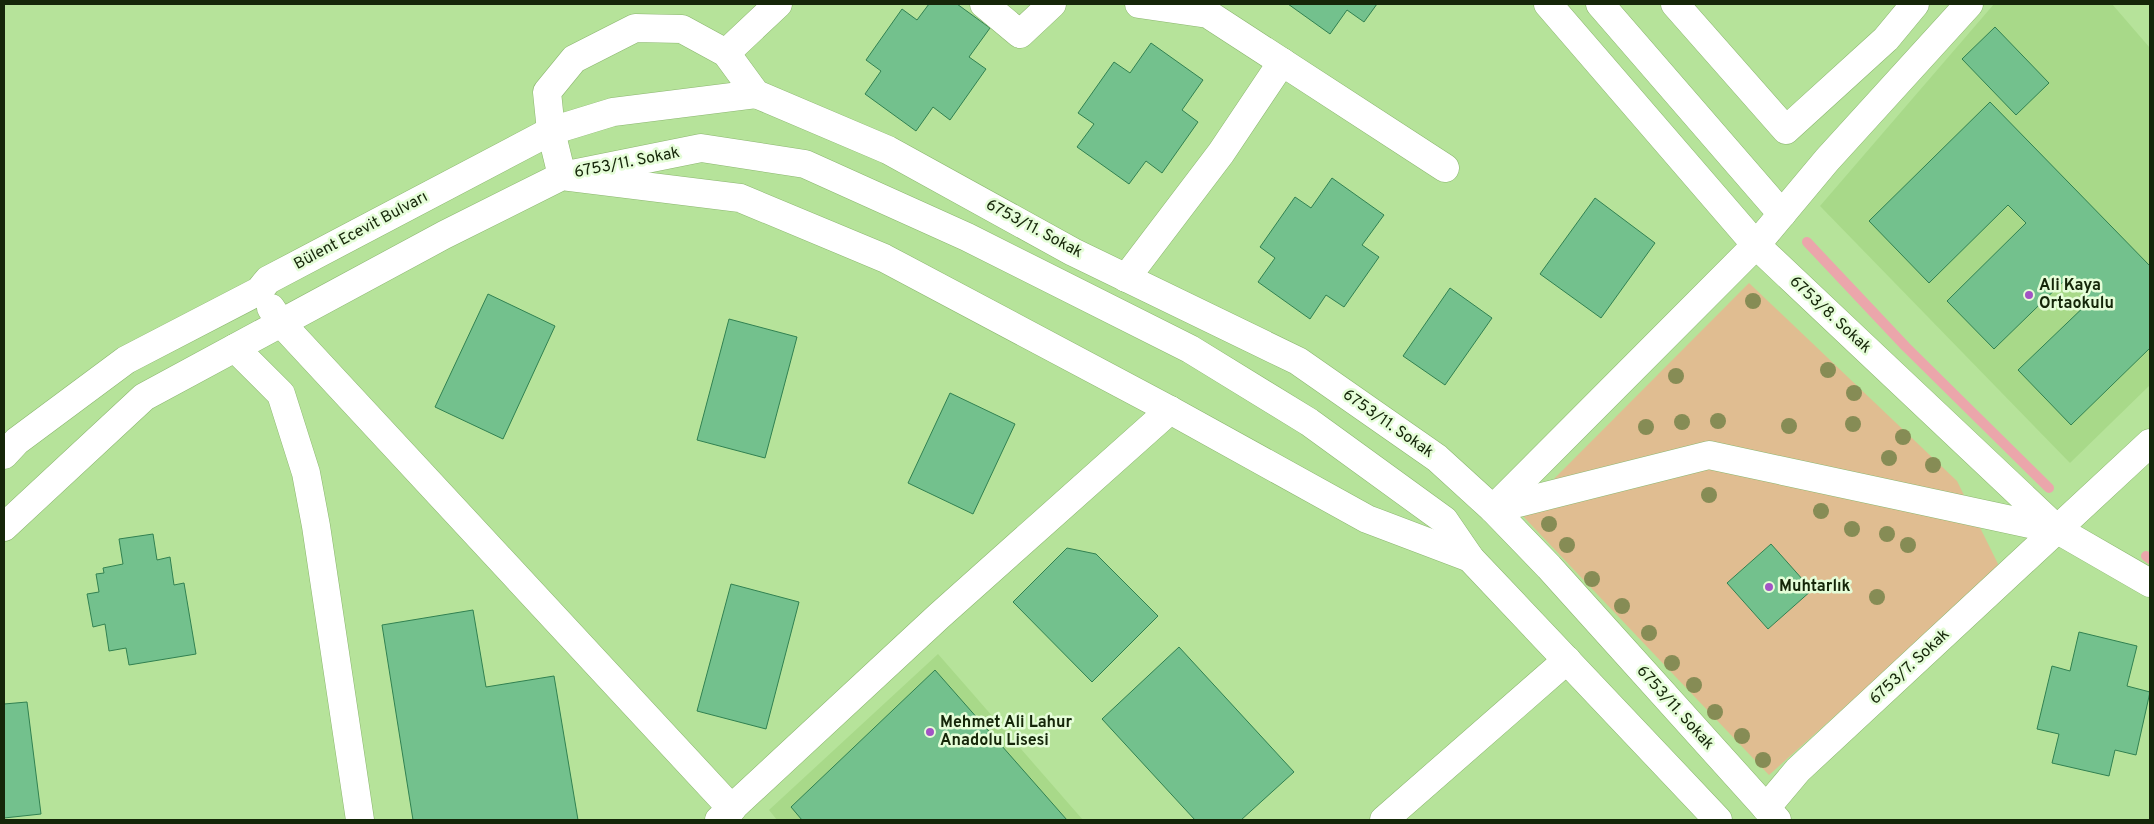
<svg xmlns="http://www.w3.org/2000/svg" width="2154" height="824" font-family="Overpass,sans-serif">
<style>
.built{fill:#a8d989}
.green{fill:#e0bd91}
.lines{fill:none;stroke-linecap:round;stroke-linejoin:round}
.stream{stroke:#eba6ab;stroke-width:10}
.building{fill:#73c18d;stroke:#318151}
.minor-casing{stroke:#8bb66f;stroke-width:29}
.minor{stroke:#fff;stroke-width:28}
.tree{fill:#868c55}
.poi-dot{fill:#a254c5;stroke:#e5fdd8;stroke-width:2}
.labels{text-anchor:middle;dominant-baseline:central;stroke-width:5;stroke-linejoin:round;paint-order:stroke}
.street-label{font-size:16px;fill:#152609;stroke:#e5fdd8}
.poi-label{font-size:16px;font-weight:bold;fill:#152609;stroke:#e5fdd8;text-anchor:start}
</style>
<rect width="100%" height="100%" fill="#b6e39a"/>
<g class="built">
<path d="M1994,4H2112L2150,48V385L2070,463L1820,206Z"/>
<path d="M938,654L1083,820H777L769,810Z"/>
</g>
<path class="green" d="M1749,283L1957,481L2000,568L1769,775L1520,513Z"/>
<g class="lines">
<g class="stream">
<path d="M1807,242L1906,347L2049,488"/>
<path d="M2146,556L2150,559"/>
</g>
</g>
<g class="building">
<path d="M929,4H957L990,28L969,57L986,69L950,120L933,107L916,131L865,94L881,71L866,60L902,9L917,20Z"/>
<path d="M1288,4H1377L1364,22L1347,10L1330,34Z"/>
<path d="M1995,27L2049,83L2016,115L1962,59Z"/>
<path d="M1151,43L1203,80L1182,110L1198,122L1162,173L1146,161L1129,184L1077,147L1094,124L1078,113L1114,62L1130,73Z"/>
<path d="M1990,102L2150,266V348L2071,425L2018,370L2091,300L2068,277L1994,349L1947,301L2026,223L2008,205L1929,283L1869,221Z"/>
<path d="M1332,178L1384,215L1362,245L1379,257L1344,307L1326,295L1310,319L1258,282L1275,258L1260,247L1295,197L1311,208Z"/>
<path d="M1595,198L1655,243L1601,318L1540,274Z"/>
<path d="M1450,288L1492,318L1445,385L1403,356Z"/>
<path d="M488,294L555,326L503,439L435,407Z"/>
<path d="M729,319L797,337L765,458L697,440Z"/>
<path d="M950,393L1015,424L973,514L908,483Z"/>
<path d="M153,534L157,560L170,557L174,585L184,583L196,654L129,665L126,648L109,651L105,624L93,627L87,594L99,592L96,574L104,573L103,568L123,564L119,539Z"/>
<path d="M1771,544L1812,590L1768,629L1727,583Z"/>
<path d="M1067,548L1096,554L1158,616L1092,682L1013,602Z"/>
<path d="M731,584L799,602L766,729L697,711Z"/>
<path d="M473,610L486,687L554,676L578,820H413L382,625Z"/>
<path d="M2079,632L2137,646L2127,686L2150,692L2136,755L2115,750L2109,776L2052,763L2059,734L2037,729L2052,666L2070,671Z"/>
<path d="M1179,647L1294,772L1241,820H1195L1102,719Z"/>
<path d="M935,670L1067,820H802L791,807Z"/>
<path d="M27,702L41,814L4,818V704Z"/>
</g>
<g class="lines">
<g class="minor-casing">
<g id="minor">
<path d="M984,4L1020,34L1052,4"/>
<path d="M1139,4L1208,14L1445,168"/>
<path d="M1548,4L1756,245L2058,530L2150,583"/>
<path d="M1600,4L1782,214"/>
<path d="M1675,4L1786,130L1886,39L1915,4"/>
<path d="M726,53L778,4"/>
<path d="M1126,278L1221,153L1282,62"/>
<path d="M271,308L281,323L732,809"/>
<path d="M235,348L281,394L306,473L316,526L360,820"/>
<path d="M4,455L17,441L126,360L259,291L268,280L551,131L613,112L756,94"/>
<path d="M1493,509L1756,245L1827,160L1969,4"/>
<path d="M1494,509L1709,455L2058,530"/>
<path d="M4,527L144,397L444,235L562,176L740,198L884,258L1170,410L1367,519L1470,558"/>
<path d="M1766,808L1798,770L2150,443"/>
<path d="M719,820L939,616L1170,410"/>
<path d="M1384,820L1567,660"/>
<path d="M1718,820L1470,558L1444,520L1309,422L1190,349L967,237L805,164L701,148L562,176L551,131L547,92L574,59L635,28L682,29L726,53L756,94L888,150L1073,252L1298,361L1437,458L1493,509L1549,567L1777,820"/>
</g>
</g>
<use href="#minor" class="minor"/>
</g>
<g class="tree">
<circle cx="1753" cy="301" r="8"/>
<circle cx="1828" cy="370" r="8"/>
<circle cx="1676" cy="376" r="8"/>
<circle cx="1854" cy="393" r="8"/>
<circle cx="1718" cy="421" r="8"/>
<circle cx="1682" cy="422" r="8"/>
<circle cx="1853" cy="424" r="8"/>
<circle cx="1789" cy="426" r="8"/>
<circle cx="1646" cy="427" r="8"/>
<circle cx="1903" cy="437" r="8"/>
<circle cx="1889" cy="458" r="8"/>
<circle cx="1933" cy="465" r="8"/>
<circle cx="1709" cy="495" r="8"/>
<circle cx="1821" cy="511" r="8"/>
<circle cx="1549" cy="524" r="8"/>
<circle cx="1852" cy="529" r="8"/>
<circle cx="1887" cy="534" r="8"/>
<circle cx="1567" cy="545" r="8"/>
<circle cx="1908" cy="545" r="8"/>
<circle cx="1592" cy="579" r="8"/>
<circle cx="1877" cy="597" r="8"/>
<circle cx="1622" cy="606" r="8"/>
<circle cx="1649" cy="633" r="8"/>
<circle cx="1672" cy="663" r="8"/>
<circle cx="1694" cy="685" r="8"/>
<circle cx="1715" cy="712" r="8"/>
<circle cx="1742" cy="736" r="8"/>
<circle cx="1763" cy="760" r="8"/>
</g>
<g class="poi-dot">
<circle cx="2029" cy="295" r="5"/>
<circle cx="1769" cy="587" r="5"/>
<circle cx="930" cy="732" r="5"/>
</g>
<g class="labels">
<g class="street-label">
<text transform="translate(627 163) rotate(-11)">6753/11. Sokak</text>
<text transform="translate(1034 229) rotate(28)">6753/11. Sokak</text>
<text transform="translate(361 231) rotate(-28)">Bülent Ecevit Bulvarı</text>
<text transform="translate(1830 315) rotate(43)">6753/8. Sokak</text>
<text transform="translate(1388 424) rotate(35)">6753/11. Sokak</text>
<text transform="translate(1910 667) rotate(-43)">6753/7. Sokak</text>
<text transform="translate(1675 708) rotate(48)">6753/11. Sokak</text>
</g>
<g class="poi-label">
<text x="2039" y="286">Ali Kaya<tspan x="2039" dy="18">Ortaokulu</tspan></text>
<text x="1779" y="587">Muhtarlık</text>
<text x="940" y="723">Mehmet Ali Lahur<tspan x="940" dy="18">Anadolu Lisesi</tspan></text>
</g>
</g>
<rect width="2154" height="824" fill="none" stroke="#152609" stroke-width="10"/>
</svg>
